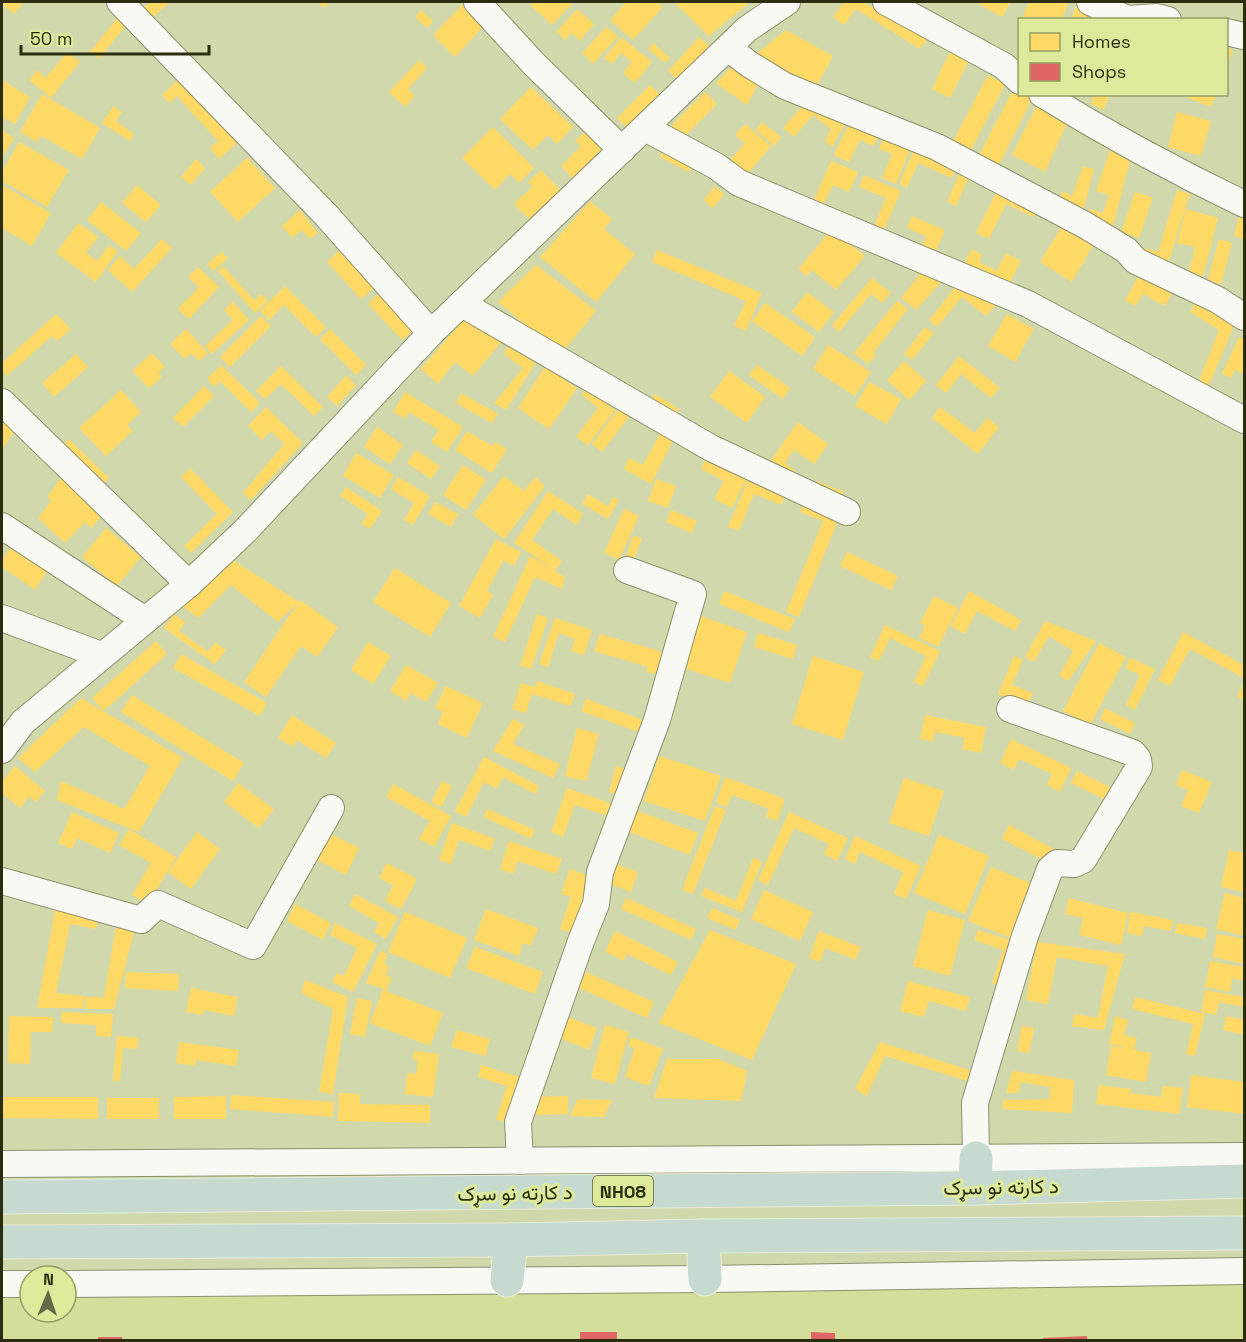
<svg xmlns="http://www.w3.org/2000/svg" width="1246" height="1342" font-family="'Space Grotesk',Vazirmatn,sans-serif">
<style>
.built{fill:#d3de9a}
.homes{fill:#ffd966}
.shops{fill:#e06666}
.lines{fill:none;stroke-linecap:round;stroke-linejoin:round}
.minor-casing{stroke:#8c916e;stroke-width:28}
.highway-casing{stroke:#eaedda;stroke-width:35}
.minor{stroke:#f8f9f3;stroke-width:26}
.highway{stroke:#c6dacf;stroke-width:33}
.labels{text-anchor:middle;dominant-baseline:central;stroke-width:6;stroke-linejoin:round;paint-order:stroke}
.shield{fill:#dde99b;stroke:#606638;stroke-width:1.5}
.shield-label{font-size:18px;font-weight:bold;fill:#2a2e0e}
.street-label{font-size:20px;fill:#2a2e0e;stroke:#dde99b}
</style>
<rect width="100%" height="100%" fill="#d0d8ac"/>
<path class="built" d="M1244,1271V1340H2V1284H30V1312H66V1284Z"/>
<g class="homes">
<path d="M2,2H24L14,14L2,4Z"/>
<path d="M151,2H170L151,19L142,9Z"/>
<path d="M317,2H330L324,8Z"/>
<path d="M534,2H569L572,4L552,25L530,5Z"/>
<path d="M626,2H656L663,7L633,40L610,20Z"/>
<path d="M674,2H750L709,36Z"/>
<path d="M844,2H863L928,38L920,49L856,9L844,25L833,17Z"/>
<path d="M975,2H1011L1002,17Z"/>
<path d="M1029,2H1069L1061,20H1021Z"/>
<path d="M464,3L486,24L455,57L433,35Z"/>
<path d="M1077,4L1094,10L1090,20H1071Z"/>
<path d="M577,9L594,24L580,41L572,33L565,40L556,32Z"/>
<path d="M421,10L433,21L427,28L415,17Z"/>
<path d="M118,17L127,24L99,59L90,52Z"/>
<path d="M606,27L618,36L593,64L582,53Z"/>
<path d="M786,30L833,56L815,89L749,60Z"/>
<path d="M621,37L652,62L635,83L623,73L632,62L621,53L612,64L604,58Z"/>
<path d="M699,37L710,47L679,81L668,71Z"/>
<path d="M653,43L670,58L665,63L648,49Z"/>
<path d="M1226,48L1233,50L1227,65H1226Z"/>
<path d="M951,49L970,58L950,98L932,89Z"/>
<path d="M67,52L80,62L51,98L29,80L37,70L46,78Z"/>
<path d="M419,60L427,68L408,89L415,96L405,107L389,92Z"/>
<path d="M734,65L760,80L747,105L716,83Z"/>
<path d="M988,75L1005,84L967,158L949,149Z"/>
<path d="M180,78L238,142L219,159L210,148L218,141L177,96L169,103L162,95Z"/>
<path d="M2,80L30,97L15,124L2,117Z"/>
<path d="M650,85L661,96L628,129L617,118Z"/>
<path d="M531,87L573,127L557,144L548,135L533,150L500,119Z"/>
<path d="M1014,88L1020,91V94H1027L1033,97L997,169L977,159Z"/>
<path d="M705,92L717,104L681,140L669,128Z"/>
<path d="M42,94L100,128L82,159L41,136L37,142L20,132Z"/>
<path d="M1095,94H1110L1104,110L1091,104Z"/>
<path d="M1178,94H1216L1211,107Z"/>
<path d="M806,102L846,122L832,147L825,141L831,129L813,115L794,137L783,128Z"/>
<path d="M1038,103L1068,121L1045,172L1012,155Z"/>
<path d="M113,106L122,112L116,121L134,134L130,141L102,123Z"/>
<path d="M1177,112L1211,121L1201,156L1168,147Z"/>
<path d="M762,122L781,137L774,146L756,130Z"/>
<path d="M850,122L879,135L873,146L860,140L849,162L834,155Z"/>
<path d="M745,124L771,146L743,179L726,165L745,143L735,135Z"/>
<path d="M493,127L534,168L519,183L510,174L495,190L462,158Z"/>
<path d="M588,129L605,148L572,178L561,166L581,146L575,141Z"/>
<path d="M2,130L14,138L3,156L2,155Z"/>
<path d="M884,135L911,147L896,184L882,178L892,154L879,149Z"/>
<path d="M19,142L69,170L47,207L2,181V172Z"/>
<path d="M666,146L695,161L689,172L660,157Z"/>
<path d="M915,147L957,165L952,178L918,163L907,188L899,184Z"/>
<path d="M1110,150L1130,161L1111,234L1087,219L1090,209L1103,213L1109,195L1096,191Z"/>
<path d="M247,158L275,188L238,222L210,192Z"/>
<path d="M196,159L205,168L191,185L181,177Z"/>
<path d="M831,161L858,172L849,192L833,185L823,206L813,202Z"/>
<path d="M1083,166L1094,169L1082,215L1057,203L1063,191L1072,196Z"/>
<path d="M962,168L971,172L956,206L947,202Z"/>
<path d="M541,170L560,190L529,219L514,204L532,187L528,182Z"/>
<path d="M864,175L901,191L884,230L874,226L886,198L859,187Z"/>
<path d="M2,185L51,213L32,246L2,228Z"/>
<path d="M137,185L161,205L146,222L122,203Z"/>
<path d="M1000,185L1040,204L1034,217L1006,204L989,239L976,233Z"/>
<path d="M715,186L724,194L713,208L704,200Z"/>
<path d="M1177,190L1190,194L1167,267L1141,259L1145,248L1158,252Z"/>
<path d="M1135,192L1153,198L1139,238L1121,232Z"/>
<path d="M590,201L612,219L604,229L635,254L596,302L540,257Z"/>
<path d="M101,202L141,233L126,251L87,220Z"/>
<path d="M1186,209L1218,218L1203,276L1189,272L1195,247L1177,243Z"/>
<path d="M300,210L318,233L310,239L302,230L292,238L282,226Z"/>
<path d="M912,216L945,230L933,257L920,251L926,236L907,228Z"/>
<path d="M1239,217L1244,219V239L1234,236Z"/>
<path d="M78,223L98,237L86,253L97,261L109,245L118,251L96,282L56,253Z"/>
<path d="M1063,225L1096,240L1072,282L1040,262Z"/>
<path d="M832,229L865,256L836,290L812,270L807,276L798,269Z"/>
<path d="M162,239L172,248L132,292L108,270L120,256L134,269Z"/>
<path d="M1219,239L1232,243L1221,284L1208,280Z"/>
<path d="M972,249L982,255L979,262L997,271L1006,253L1021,261L1005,292L961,269Z"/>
<path d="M657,250L762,293L746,331L734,326L746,301L652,262Z"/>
<path d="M339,251L374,288L361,299L327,262Z"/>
<path d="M221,252L228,258L214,271L207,264Z"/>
<path d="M536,265L596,311L561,354L498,302Z"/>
<path d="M223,266L254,300L261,294L268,301L255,313L218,271Z"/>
<path d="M198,267L219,287L189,319L178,309L199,287L188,277Z"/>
<path d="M924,269L943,280L916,310L901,298Z"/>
<path d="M1141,271L1174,289L1165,306L1143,294L1136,306L1125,301Z"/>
<path d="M872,278L891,293L882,303L871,294L839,332L832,325Z"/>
<path d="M957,285L999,301L986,316L962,297L937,327L929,320Z"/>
<path d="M285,286L326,327L316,337L284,305L269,320L260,311Z"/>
<path d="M807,292L834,312L819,332L792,312Z"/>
<path d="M379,293L413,331L402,340L368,304Z"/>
<path d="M1197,300L1235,323L1206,392L1196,388L1219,330L1190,312Z"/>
<path d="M897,301L908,309L873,353L876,355L868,364L854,353Z"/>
<path d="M233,302L249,320L212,354L205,346L233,320L224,310Z"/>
<path d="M765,303L815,337L802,356L752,321Z"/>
<path d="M56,314L71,329L57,341L52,336L7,376L2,370V363Z"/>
<path d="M1007,314L1034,329L1015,362L988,346Z"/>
<path d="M261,316L271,326L230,367L220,357Z"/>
<path d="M463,320L502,341L473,376L455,362L438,384L421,369Z"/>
<path d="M925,327L934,333L912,360L904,354Z"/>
<path d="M186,329L208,353L199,361L191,353L185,359L170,344Z"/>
<path d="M330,329L366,365L356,375L320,339Z"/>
<path d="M1239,337L1244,339V374L1235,370L1231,378L1222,374Z"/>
<path d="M510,342L538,359L506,410L494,403L523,368L504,354Z"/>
<path d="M828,345L871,372L855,396L813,369Z"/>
<path d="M152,353L165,367L158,373L162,377L149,388L132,371Z"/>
<path d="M76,354L88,367L54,397L42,383Z"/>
<path d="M959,356L1000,388L991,398L961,374L946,393L936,385Z"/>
<path d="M904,361L926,381L909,400L887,380Z"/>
<path d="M221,365L260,403L251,412L220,381L215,387L207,379Z"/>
<path d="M757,365L790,388L783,399L749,375Z"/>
<path d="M281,366L323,407L314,416L281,384L265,399L256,391Z"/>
<path d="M545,367L577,388L549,429L518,408Z"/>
<path d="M729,371L765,397L747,423L710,397Z"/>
<path d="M346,376L356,385L337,406L327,397Z"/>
<path d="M869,382L901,399L887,424L855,406Z"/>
<path d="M204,386L214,396L183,427L173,418Z"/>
<path d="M586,388L615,410L588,445L576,437L598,408L582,395Z"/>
<path d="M121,390L141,412L127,425L133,431L106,456L79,428Z"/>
<path d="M405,392L463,427L447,452L431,442L439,430L409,412L405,419L393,412Z"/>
<path d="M461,393L498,414L492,423L456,403Z"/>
<path d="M655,394L679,409L673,419L649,404Z"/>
<path d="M621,405L632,413L602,452L592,444Z"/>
<path d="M266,407L303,443L251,500L243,493L284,444L271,431L262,440L248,426Z"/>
<path d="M940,407L975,433L987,418L999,427L978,454L932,418Z"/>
<path d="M2,417L17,427L2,450Z"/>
<path d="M798,422L828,444L814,464L794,450L785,463L795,471L789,480L767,466Z"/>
<path d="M377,427L403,445L390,464L364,447Z"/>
<path d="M662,430L675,437L651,484L624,469L629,458L643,465Z"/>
<path d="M467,431L492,446L495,442L507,449L492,473L455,450Z"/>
<path d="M69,439L109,478L95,492L56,453Z"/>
<path d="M416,450L440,466L431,479L407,463Z"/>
<path d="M356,453L394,475L380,498L343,476Z"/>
<path d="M707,456L748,477L732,508L714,499L724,481L701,469Z"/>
<path d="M463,465L486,480L466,510L443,495Z"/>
<path d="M190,468L233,512L191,553L184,546L217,514L181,477Z"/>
<path d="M504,476L524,491L535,477L545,486L504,539L473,515Z"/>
<path d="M398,477L430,496L413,525L404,520L414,503L391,489Z"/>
<path d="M749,477L786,493L781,505L754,494L739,531L728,527Z"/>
<path d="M61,478L102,516L91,528L85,522L65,543L38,518L51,501L47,497Z"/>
<path d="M656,479L676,486L668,508L648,501Z"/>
<path d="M817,481L844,492L840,503L812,492Z"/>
<path d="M346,487L382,511L370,529L361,524L368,514L340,496Z"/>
<path d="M548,491L583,514L577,525L553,509L532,540L562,561L555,571L565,577L562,589L535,577L505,642L493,637L530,556L552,568L514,543Z"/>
<path d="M588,494L608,506L613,497L619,500L608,519L582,504Z"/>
<path d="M435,502L458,514L451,527L428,514Z"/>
<path d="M804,503L839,518L799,617L786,612L823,521L800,512Z"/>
<path d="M624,509L639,516L619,560L604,553Z"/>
<path d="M671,510L697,521L692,533L666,522Z"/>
<path d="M106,528L141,557L117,586L82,557Z"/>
<path d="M633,536L642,538L634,559L626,557Z"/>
<path d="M496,539L521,552L514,566L503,560L487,591L493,595L480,618L459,606Z"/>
<path d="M14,542L50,566L35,590L2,567V561Z"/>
<path d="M847,552L898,576L891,590L840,566Z"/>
<path d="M231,559L299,602L278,622L231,585L198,618L181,605Z"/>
<path d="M395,568L451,603L430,637L373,602Z"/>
<path d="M724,591L795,619L789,632L719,604Z"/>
<path d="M969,591L1021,620L1015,631L977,611L965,634L951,626Z"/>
<path d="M934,596L958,608L938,647L919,638L925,625L920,623Z"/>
<path d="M300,600L338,627L317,657L301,646L266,697L244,682Z"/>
<path d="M174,614L185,622L179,631L208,652L215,642L226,650L215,664L164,628Z"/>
<path d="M537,614L548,618L531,669L520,666Z"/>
<path d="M697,615L747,632L730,683L680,667Z"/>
<path d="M555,618L592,630L584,655L571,651L575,639L559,633L548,667L539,664Z"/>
<path d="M1045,621L1096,641L1068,681L1059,676L1073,651L1049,636L1034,662L1025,657Z"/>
<path d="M885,625L940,651L923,686L914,682L926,656L890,638L879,661L870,657Z"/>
<path d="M1183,632L1244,665V678L1190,649L1170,686L1158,680Z"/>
<path d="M758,633L797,645L793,659L754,647Z"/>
<path d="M600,634L670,654L663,676L646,672L648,667L594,651Z"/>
<path d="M156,641L167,654L104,711L92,698Z"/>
<path d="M368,642L391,656L373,684L351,670Z"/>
<path d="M1099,643L1126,657L1090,725L1063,711Z"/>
<path d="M181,654L267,703L260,716L173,668Z"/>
<path d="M813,656L864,672L843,740L792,724Z"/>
<path d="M1014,656L1023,660L1012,685L1033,693L1027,706L998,694Z"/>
<path d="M1130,658L1155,669L1135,710L1126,705L1140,675L1125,668Z"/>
<path d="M406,665L438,683L426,702L411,693L406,701L390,691Z"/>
<path d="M537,681L575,694L571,706L532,694L526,713L512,709L521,683L535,687Z"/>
<path d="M1244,683V701L1237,697Z"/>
<path d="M446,686L483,703L467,738L438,724L443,712L435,708Z"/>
<path d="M132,695L244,763L233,781L121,712Z"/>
<path d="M81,698L183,758L139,832L57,800L61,781L124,809L150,766L84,727L35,772L18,758Z"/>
<path d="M586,699L646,721L641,733L581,711Z"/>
<path d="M1105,708L1135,723L1130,734L1100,719Z"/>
<path d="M292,715L336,743L326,758L297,740L293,747L278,738Z"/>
<path d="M925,715L986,727L981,753L962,749L965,738L935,732L933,742L920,739Z"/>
<path d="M513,719L524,725L513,744L560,764L553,778L493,751Z"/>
<path d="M577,728L599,734L586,781L565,776Z"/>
<path d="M1011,739L1071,768L1060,792L1047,785L1052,774L1019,759L1014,770L1000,763Z"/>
<path d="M659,756L721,776L705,821L644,801Z"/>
<path d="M484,757L539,786L535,794L503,777L497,789L484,782L466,817L455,811Z"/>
<path d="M15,766L45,791L36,802L29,796L20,808L2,793V782Z"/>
<path d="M616,766L627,769L620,795L609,792Z"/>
<path d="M1182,770L1212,782L1199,813L1181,806L1188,790L1176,785Z"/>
<path d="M1077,771L1112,788L1106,800L1071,783Z"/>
<path d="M725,777L785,799L777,821L766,817L769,809L732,795L727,807L716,803Z"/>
<path d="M904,778L944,791L929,836L889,823Z"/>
<path d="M442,781L452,786L441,807L431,802Z"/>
<path d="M238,783L274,809L259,828L224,802Z"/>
<path d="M393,784L451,816L434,847L419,839L430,821L386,797Z"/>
<path d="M567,788L618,806L614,818L575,805L563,837L551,832Z"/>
<path d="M715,806L726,810L693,894L682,890Z"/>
<path d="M487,809L535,830L531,839L484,817Z"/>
<path d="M632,809L698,833L690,855L624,830Z"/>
<path d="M72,812L119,833L110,853L77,838L72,849L58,843Z"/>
<path d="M789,812L848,838L837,861L824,854L829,844L794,828L768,885L758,880Z"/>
<path d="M452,823L495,839L490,851L459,840L451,864L439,860Z"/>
<path d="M1009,825L1056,850L1049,863L1002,839Z"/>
<path d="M129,829L176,857L148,904L132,895L151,863L119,845Z"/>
<path d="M197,832L220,849L191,889L168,872Z"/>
<path d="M326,832L359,848L346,875L313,858Z"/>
<path d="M939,835L989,856L965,914L914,893Z"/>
<path d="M855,836L921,866L906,899L894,894L903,872L860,852L855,864L845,859Z"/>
<path d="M509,841L562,859L556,874L518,861L513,874L500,869Z"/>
<path d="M1229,850L1244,853V892L1221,887Z"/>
<path d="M753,858L762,862L742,912L701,896L705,888L736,901Z"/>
<path d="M609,862L638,872L631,892L602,881Z"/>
<path d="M387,863L417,879L401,909L385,901L393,885L379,878Z"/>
<path d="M991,867L1035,885L1013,939L968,921Z"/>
<path d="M570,869L594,878L574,934L560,929L571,897L561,894Z"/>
<path d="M764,890L813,912L800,941L751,919Z"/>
<path d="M1225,893L1244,898V936L1216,929Z"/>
<path d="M355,894L398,917L386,939L374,932L379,923L349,906Z"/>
<path d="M626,898L696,929L691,940L621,909Z"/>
<path d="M1069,898L1128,913L1121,945L1079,935L1083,918L1065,914Z"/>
<path d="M295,904L331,923L323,940L287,921Z"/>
<path d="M56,905L99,914L96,929L70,924L56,993L85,996L83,1008H37Z"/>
<path d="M712,908L740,920L736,930L707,918Z"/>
<path d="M486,909L538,928L531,946L523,943L519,956L474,940Z"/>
<path d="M928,910L965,920L950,976L913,966Z"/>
<path d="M405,912L467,938L450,978L388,952Z"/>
<path d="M1130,912L1173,920L1171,931L1144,926L1142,936L1127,933Z"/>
<path d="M117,920L136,925L114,1009H85L86,997H104Z"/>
<path d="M335,923L377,944L353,992L332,982L337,973L344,976L357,948L330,935Z"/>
<path d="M1177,923L1207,928L1205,939L1175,933Z"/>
<path d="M710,930L796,964L752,1060L659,1023Z"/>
<path d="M978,930L1020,943L1005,988L992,983L1003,950L974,940Z"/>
<path d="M615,931L678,962L671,975L627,954L624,961L605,952Z"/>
<path d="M819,931L861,947L856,960L825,948L820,962L809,958Z"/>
<path d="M1217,934L1244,939V964L1213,957Z"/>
<path d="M1037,942L1125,954L1104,1030L1072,1026L1074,1014L1098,1018L1108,966L1057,957L1048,1004L1026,1000Z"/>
<path d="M475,947L543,972L535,994L466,968Z"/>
<path d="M380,951L388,954L384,964L389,966L386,975L392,978L386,991L443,1013L430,1046L370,1023L383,989L366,983Z"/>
<path d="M1210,961L1244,967V981L1232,978L1230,992L1205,987Z"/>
<path d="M126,972L179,974L178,991L125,988Z"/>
<path d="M586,972L654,1002L647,1018L579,988Z"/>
<path d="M305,980L348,997L333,1094L319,1092L333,1009L301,993Z"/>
<path d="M908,981L970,997L966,1011L929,1001L924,1017L900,1011Z"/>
<path d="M191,988L238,997L234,1016L204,1010L203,1015L186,1012Z"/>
<path d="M1205,990L1244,997V1007L1219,1002L1216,1015L1201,1012Z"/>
<path d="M1135,997L1205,1014L1195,1056L1186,1054L1193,1024L1132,1009Z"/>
<path d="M357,998L372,1001L365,1037L350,1034Z"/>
<path d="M62,1012L113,1014L111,1037L96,1036V1025L61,1023Z"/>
<path d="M9,1016L53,1017L52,1032H31L30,1064L8,1063Z"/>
<path d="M565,1016L597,1028L589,1050L557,1037Z"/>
<path d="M1115,1016L1128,1020L1124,1035L1137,1038L1134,1050L1151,1053L1146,1082L1106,1075L1111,1046L1130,1049L1109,1044Z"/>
<path d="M1226,1016L1244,1020V1035L1223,1030Z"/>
<path d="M605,1025L629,1032L615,1084L591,1078Z"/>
<path d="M1022,1026L1034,1028L1029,1053L1017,1051Z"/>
<path d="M457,1030L490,1039L485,1056L451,1047Z"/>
<path d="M117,1036L139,1038L137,1049L123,1048L120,1081H113Z"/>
<path d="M631,1037L663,1049L649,1086L625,1077L635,1048L628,1046Z"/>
<path d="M179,1042L239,1050L236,1066L196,1060L195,1066L176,1063Z"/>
<path d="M880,1042L976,1072L974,1083L885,1056L867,1096L855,1089Z"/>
<path d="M414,1051L439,1054L433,1097L405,1094L407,1073L416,1074L418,1060L413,1059Z"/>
<path d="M667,1059H718L747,1071L741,1101L654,1098Z"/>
<path d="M481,1065L523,1078L509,1123L496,1119L507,1086L478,1077Z"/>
<path d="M1012,1071L1074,1080L1072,1113L1002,1109L1003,1100L1049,1099L1050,1087L1021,1082L1018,1093H1006Z"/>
<path d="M1191,1075L1244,1082V1114L1187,1107Z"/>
<path d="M1099,1085L1131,1089V1093L1161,1097L1163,1086L1183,1088L1179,1114L1096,1104Z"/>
<path d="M339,1093L360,1094V1104L430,1105V1123L338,1121Z"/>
<path d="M231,1095L334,1102L333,1117L230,1109Z"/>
<path d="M226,1096V1119H174V1097Z"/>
<path d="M568,1096V1114L531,1115V1097Z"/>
<path d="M2,1097H98V1119L2,1118Z"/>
<rect x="107" y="1098" width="52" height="21"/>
<path d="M578,1099L612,1100L604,1117L570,1116Z"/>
</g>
<g class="shops">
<rect x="580" y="1332" width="37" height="8"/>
<path d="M811,1332L835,1333V1340H811Z"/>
<path d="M1087,1336V1340H1043V1338Z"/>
<rect x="98" y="1337" width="24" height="3"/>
</g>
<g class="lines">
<g class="minor-casing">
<g id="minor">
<path d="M120,2L326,215L431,333"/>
<path d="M477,2L533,63L622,150"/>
<path d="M886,2L1004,66L1020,81"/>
<path d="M1090,2L1127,19L1157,17L1168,20"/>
<path d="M1226,32L1244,36"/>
<path d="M728,48L749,64L785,86L937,147L1085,225L1126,250L1136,261L1218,300L1244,317"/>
<path d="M1042,94C1107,134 1175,171 1244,204"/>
<path d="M645,128L716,166L739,183L1028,304L1244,420"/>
<path d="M462,304L711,448L847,512"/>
<path d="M2,402L189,584"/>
<path d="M2,526L145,620"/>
<path d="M2,618L101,655"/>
<path d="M2,750L23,722L189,584L245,531L431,333L747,29L787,2"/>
<path d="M2,881L141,920L158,904L253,946L331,808"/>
<path d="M976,1158L975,1103L1025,936L1050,869L1057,863L1074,864L1083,860L1139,767L1138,759L1133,753L1010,709"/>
<path d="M520,1161L518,1122L581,941L596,904L600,872L657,720L693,594L627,570"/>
<path d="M2,1164L1244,1156"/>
<path d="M2,1284H30"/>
<path d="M66,1284L705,1279L1244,1271"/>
</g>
</g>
<g class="highway-casing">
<g id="highway">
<path d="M975,1188L976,1158"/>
<path d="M2,1197L975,1188L1244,1181"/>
<path d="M703,1236L705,1279"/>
<path d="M2,1242L511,1240L703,1236L1244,1233"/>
<path d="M507,1280L511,1240"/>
</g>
</g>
<use href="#minor" class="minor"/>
<use href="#highway" class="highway"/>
</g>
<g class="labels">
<rect class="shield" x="593" y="1176" width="60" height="30" rx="4.5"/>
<g class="shield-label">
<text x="623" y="1191">NH08</text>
</g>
<g class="street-label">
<text transform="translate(1001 1187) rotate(-1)">د کارته نو سړک</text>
<text transform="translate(515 1193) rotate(-1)">د کارته نو سړک</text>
</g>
</g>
<rect width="1246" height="1342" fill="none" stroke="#2a2e0e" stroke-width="6"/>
<rect x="1018" y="18" width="210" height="78" fill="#dde99b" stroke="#959e63" stroke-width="1.5"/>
<rect x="1030" y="33" width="30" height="18" fill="#ffd966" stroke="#959e63" stroke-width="1.5"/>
<text x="1072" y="48" font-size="18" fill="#2a2e0e">Homes</text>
<rect x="1030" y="63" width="30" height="18" fill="#e06666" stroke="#959e63" stroke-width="1.5"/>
<text x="1072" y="78" font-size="18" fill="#2a2e0e">Shops</text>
<g transform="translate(48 1294) rotate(2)"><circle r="28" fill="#dde99b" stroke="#959e63" stroke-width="1.5"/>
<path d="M0-4.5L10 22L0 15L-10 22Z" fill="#646a45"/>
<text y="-9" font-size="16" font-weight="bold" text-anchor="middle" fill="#2a2e0e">N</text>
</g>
<path d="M21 45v9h188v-9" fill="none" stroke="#2a2e0e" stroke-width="3"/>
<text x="30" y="45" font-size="18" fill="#2a2e0e" stroke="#dde99b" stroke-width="4.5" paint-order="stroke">50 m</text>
</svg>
